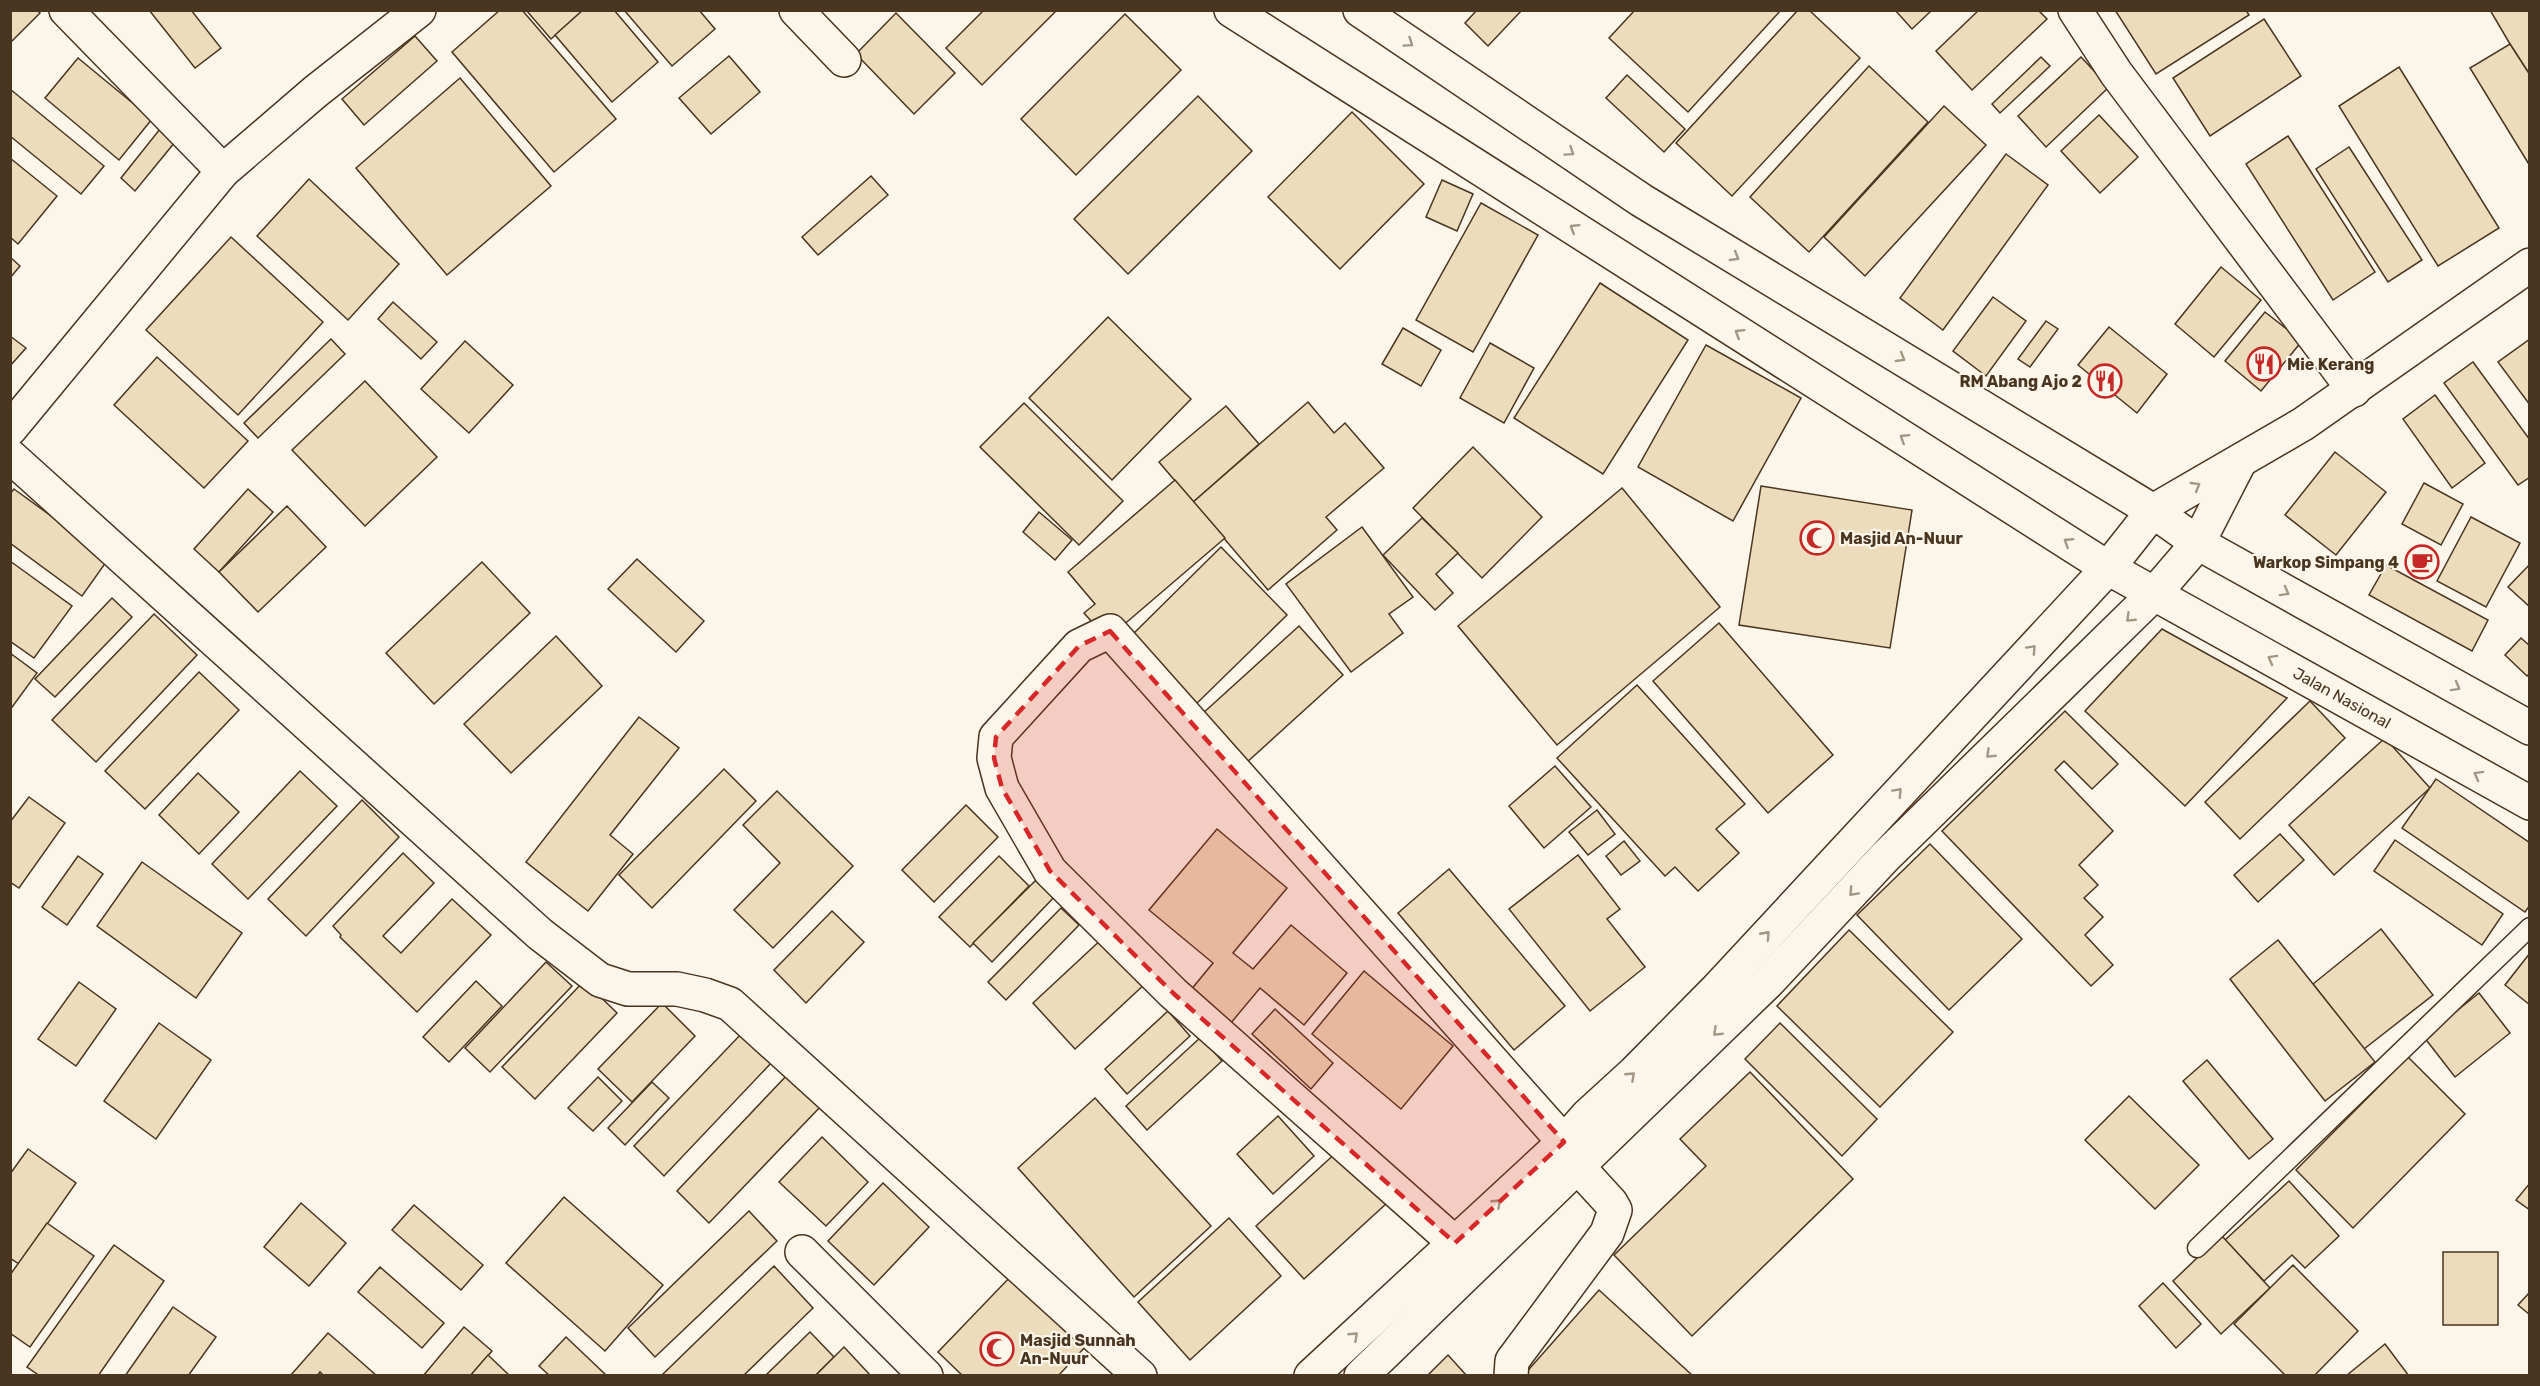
<svg xmlns="http://www.w3.org/2000/svg" width="2540" height="1386" font-family="Rubik,sans-serif">
<style>
.building{fill:#ecdcbc;stroke:#4a3520;stroke-width:1.5}
.lines{fill:none;stroke-linecap:round;stroke-linejoin:round}
.service-casing{stroke:#4a3520;stroke-width:21}
.minor-casing{stroke:#4a3520;stroke-width:36}
.trunk-casing{stroke:#4a3520;stroke-width:36}
.service{stroke:#fbf6e9;stroke-width:18}
.minor{stroke:#fbf6e9;stroke-width:33}
.trunk{stroke:#fbf6e9;stroke-width:33}
.oneway{stroke:#a29684}
.marked{fill:#d62828;fill-opacity:0.2;stroke:#d62828;stroke-width:4.5;stroke-dasharray:12 8;stroke-linejoin:round}
.labels{text-anchor:middle;dominant-baseline:central;stroke-width:4.5;stroke-linejoin:round;paint-order:stroke}
.poi-label{font-size:16px;font-weight:bold;fill:#4a3520;stroke:#fbf6e9;text-anchor:start}
.street-label{font-size:16px;fill:#4a3520;stroke:#fbf6e9}
</style>
<rect width="100%" height="100%" fill="#fbf6e9"/>
<g class="building">
<path d="M10,10H37L40,13L10,43Z"/>
<path d="M149,10H191L221,48L195,68Z"/>
<path d="M500,10H522L616,119L554,172L452,52Z"/>
<path d="M526,10H583L551,39Z"/>
<path d="M583,10H614L658,62L612,102L555,35Z"/>
<path d="M624,10H699L715,29L672,66Z"/>
<path d="M984,10H1057L982,85L946,48Z"/>
<path d="M1477,10H1522L1488,46L1465,23Z"/>
<path d="M1635,10H1781L1688,112L1609,38Z"/>
<path d="M1798,10H1809L1860,58L1732,196L1676,143Z"/>
<path d="M1895,10H1932L1912,29Z"/>
<path d="M1979,10H2038L2047,19L1972,90L1936,51Z"/>
<path d="M2115,10H2246L2249,15L2156,74Z"/>
<path d="M2490,10H2530V75L2510,44Z"/>
<path d="M896,13L955,73L914,114L856,54Z"/>
<path d="M1125,14L1181,70L1076,175L1021,119Z"/>
<path d="M2264,19L2301,76L2210,136L2173,78Z"/>
<path d="M415,36L437,61L364,125L342,99Z"/>
<path d="M2510,44L2530,75V166L2470,68Z"/>
<path d="M729,56L760,92L711,134L679,98Z"/>
<path d="M2041,57L2050,66L2000,113L1992,104Z"/>
<path d="M2081,57L2109,87L2046,147L2018,116Z"/>
<path d="M78,58L152,119L119,160L45,98Z"/>
<path d="M1869,66L1928,122L1809,252L1750,197Z"/>
<path d="M2399,67L2499,228L2438,266L2339,106Z"/>
<path d="M1627,75L1685,129L1664,152L1606,98Z"/>
<path d="M460,78L551,186L447,275L356,168Z"/>
<path d="M10,89L104,166L81,194L10,136Z"/>
<path d="M1198,96L1252,151L1128,274L1074,219Z"/>
<path d="M1944,106L1986,145L1865,276L1824,237Z"/>
<path d="M1352,112L1424,184L1340,269L1268,197Z"/>
<path d="M2099,115L2138,157L2100,193L2061,151Z"/>
<path d="M160,129L175,142L135,191L121,178Z"/>
<path d="M2288,136L2375,272L2333,300L2246,164Z"/>
<path d="M2349,147L2422,260L2388,282L2316,169Z"/>
<path d="M2006,154L2048,185L1943,330L1900,298Z"/>
<path d="M10,158L57,196L18,244L10,237Z"/>
<path d="M871,176L888,195L818,255L802,237Z"/>
<path d="M309,179L399,264L348,320L257,236Z"/>
<path d="M1442,180L1473,194L1457,231L1426,217Z"/>
<path d="M1481,203L1538,235L1473,352L1416,320Z"/>
<path d="M231,237L323,322L238,415L146,330Z"/>
<path d="M10,257L20,266L10,278Z"/>
<path d="M2221,267L2261,300L2214,357L2175,324Z"/>
<path d="M1600,283L1688,340L1603,474L1514,418Z"/>
<path d="M1993,297L2026,321L1986,376L1953,351Z"/>
<path d="M393,302L437,342L421,359L378,319Z"/>
<path d="M2265,312L2302,341L2261,391L2225,361Z"/>
<path d="M1108,317L1191,399L1112,480L1029,398Z"/>
<path d="M2046,321L2058,329L2030,367L2018,359Z"/>
<path d="M2109,327L2167,374L2137,413L2078,365Z"/>
<path d="M1403,328L1441,350L1421,386L1382,364Z"/>
<path d="M10,336L26,348L10,366Z"/>
<path d="M331,339L345,354L258,438L244,423Z"/>
<path d="M2530,339V405L2498,362Z"/>
<path d="M465,341L513,385L469,433L421,389Z"/>
<path d="M1490,343L1534,368L1504,423L1460,398Z"/>
<path d="M1706,345L1801,398L1733,521L1638,467Z"/>
<path d="M157,357L248,441L204,488L114,405Z"/>
<path d="M2473,362L2530,440V477L2518,485L2444,383Z"/>
<path d="M365,381L437,457L365,526L292,450Z"/>
<path d="M2435,395L2485,463L2452,488L2403,419Z"/>
<path d="M1308,402L1334,433L1345,423L1384,468L1326,517L1337,530L1268,590L1193,502Z"/>
<path d="M1024,403L1123,501L1079,545L980,447Z"/>
<path d="M1226,406L1259,444L1193,502L1159,462Z"/>
<path d="M1473,447L1542,517L1482,578L1413,508Z"/>
<path d="M2335,452L2386,492L2336,555L2285,515Z"/>
<path d="M1175,480L1225,538L1107,639L1084,613L1095,604L1068,572Z"/>
<path d="M2424,483L2463,504L2441,545L2402,524Z"/>
<path d="M1761,486L1912,510L1890,648L1739,625Z"/>
<path d="M1622,488L1720,607L1557,745L1458,626Z"/>
<path d="M14,489L109,558L82,596L10,543V494Z"/>
<path d="M248,489L273,512L219,572L194,549Z"/>
<path d="M287,506L326,547L258,612L219,572Z"/>
<path d="M1039,512L1072,540L1055,560L1023,532Z"/>
<path d="M2471,517L2520,543L2486,607L2437,581Z"/>
<path d="M1422,518L1458,553L1436,574L1453,593L1435,610L1383,555Z"/>
<path d="M1362,527L1413,597L1389,614L1403,633L1351,672L1286,584Z"/>
<path d="M1221,547L1287,615L1191,709L1131,636Z"/>
<path d="M637,559L704,621L676,652L608,589Z"/>
<path d="M10,561L72,606L34,658L10,641Z"/>
<path d="M482,562L530,613L434,704L386,653Z"/>
<path d="M2530,564V607L2508,587Z"/>
<path d="M2386,565L2488,620L2472,651L2369,595Z"/>
<path d="M112,598L132,617L55,697L35,679Z"/>
<path d="M154,614L197,655L96,762L52,720Z"/>
<path d="M1719,623L1833,755L1768,813L1653,681Z"/>
<path d="M1299,626L1343,675L1245,764L1201,715Z"/>
<path d="M2162,629L2287,698L2185,806L2085,711Z"/>
<path d="M556,636L602,686L511,773L464,724Z"/>
<path d="M2521,638L2530,646V673L2527,676L2505,655Z"/>
<path d="M10,653L37,673L10,710Z"/>
<path d="M199,672L239,710L145,809L105,771Z"/>
<path d="M1637,685L1745,804L1716,829L1739,853L1698,891L1675,867L1665,876L1557,758Z"/>
<path d="M2310,701L2345,738L2240,839L2205,802Z"/>
<path d="M2065,711L2118,764L2092,789L2064,761L2055,770L2113,831L2079,865L2098,885L2084,898L2103,917L2085,935L2113,965L2091,986L1942,831Z"/>
<path d="M639,717L679,748L610,835L633,854L588,911L526,862Z"/>
<path d="M2385,738L2430,788L2334,875L2289,825Z"/>
<path d="M1555,766L1591,807L1544,848L1509,806Z"/>
<path d="M724,769L756,801L652,908L619,875Z"/>
<path d="M300,771L337,806L248,899L212,864Z"/>
<path d="M198,773L239,812L199,854L159,815Z"/>
<path d="M2436,779L2530,843V905L2525,912L2402,828Z"/>
<path d="M777,791L853,866L773,948L734,910L780,863L743,825Z"/>
<path d="M29,797L65,823L19,888L10,882V822Z"/>
<path d="M362,800L399,837L306,936L268,899Z"/>
<path d="M966,805L998,837L934,902L902,870Z"/>
<path d="M1597,810L1615,834L1588,855L1569,832Z"/>
<path d="M1217,829L1287,888L1233,953L1253,969L1291,925L1347,973L1304,1025L1260,988L1230,1024L1190,991L1213,963L1149,910Z"/>
<path d="M2280,834L2304,860L2258,902L2234,875Z"/>
<path d="M2395,840L2503,914L2482,945L2374,871Z"/>
<path d="M1624,841L1640,861L1621,875L1606,856Z"/>
<path d="M1930,844L2022,939L1949,1010L1857,915Z"/>
<path d="M403,853L434,883L383,936L401,953L452,899L491,935L417,1012L340,937L341,935L333,926Z"/>
<path d="M1578,855L1620,909L1607,919L1645,967L1590,1011L1509,909Z"/>
<path d="M78,856L103,874L67,925L42,907Z"/>
<path d="M999,856L1029,886L970,947L939,917Z"/>
<path d="M142,862L242,933L196,998L97,926Z"/>
<path d="M1449,869L1565,1006L1514,1050L1398,913Z"/>
<path d="M1041,875L1059,892L992,962L973,943Z"/>
<path d="M1061,908L1079,925L1006,1000L988,982Z"/>
<path d="M832,911L864,942L806,1003L774,970Z"/>
<path d="M2381,929L2433,995L2364,1049L2313,984Z"/>
<path d="M1849,930L1953,1032L1880,1107L1777,1006Z"/>
<path d="M1105,936L1147,982L1075,1049L1033,1003Z"/>
<path d="M2278,940L2375,1062L2325,1101L2230,979Z"/>
<path d="M2530,953V1005L2505,985Z"/>
<path d="M546,962L572,986L490,1072L465,1048Z"/>
<path d="M1364,971L1453,1046L1401,1109L1312,1034Z"/>
<path d="M476,981L502,1006L449,1062L423,1037Z"/>
<path d="M584,981L617,1013L535,1099L502,1067Z"/>
<path d="M79,982L116,1009L76,1066L38,1039Z"/>
<path d="M2479,993L2510,1033L2455,1077L2424,1037Z"/>
<path d="M662,1003L695,1036L632,1102L598,1069Z"/>
<path d="M1275,1009L1333,1063L1311,1089L1252,1034Z"/>
<path d="M1168,1011L1190,1036L1127,1094L1105,1069Z"/>
<path d="M159,1023L211,1060L156,1139L104,1101Z"/>
<path d="M1780,1023L1877,1119L1842,1156L1745,1059Z"/>
<path d="M743,1032L773,1061L664,1176L634,1146Z"/>
<path d="M1201,1037L1222,1061L1147,1130L1126,1106Z"/>
<path d="M2408,1057L2465,1114L2353,1228L2296,1170Z"/>
<path d="M2207,1060L2273,1139L2249,1159L2183,1081Z"/>
<path d="M1750,1072L1853,1179L1692,1336L1614,1255L1706,1166L1680,1139Z"/>
<path d="M789,1073L822,1105L709,1223L677,1191Z"/>
<path d="M598,1077L622,1101L593,1131L568,1108Z"/>
<path d="M652,1082L669,1098L625,1145L608,1128Z"/>
<path d="M2129,1096L2199,1165L2155,1209L2085,1140Z"/>
<path d="M1095,1098L1211,1226L1134,1297L1018,1168Z"/>
<path d="M1278,1116L1314,1156L1273,1194L1237,1154Z"/>
<path d="M822,1137L868,1182L826,1226L779,1182Z"/>
<path d="M28,1149L76,1183L19,1264L10,1258V1174Z"/>
<path d="M1339,1150L1387,1203L1304,1279L1256,1226Z"/>
<path d="M2289,1181L2339,1236L2305,1268L2292,1255L2264,1281L2225,1240Z"/>
<path d="M883,1183L929,1227L874,1285L828,1241Z"/>
<path d="M2530,1183V1210L2516,1200Z"/>
<path d="M564,1197L663,1285L605,1351L506,1263Z"/>
<path d="M301,1203L346,1243L309,1286L264,1247Z"/>
<path d="M414,1205L483,1265L461,1290L392,1230Z"/>
<path d="M749,1211L777,1241L655,1357L628,1328Z"/>
<path d="M1229,1218L1281,1276L1190,1360L1138,1302Z"/>
<path d="M47,1223L94,1256L30,1347L10,1333V1275Z"/>
<path d="M2221,1235L2270,1288L2221,1334L2173,1281Z"/>
<path d="M114,1245L164,1281L98,1376H40L27,1367Z"/>
<rect x="2443" y="1252" width="55" height="73"/>
<path d="M2293,1265L2358,1331L2314,1376H2286L2234,1324Z"/>
<path d="M774,1266L813,1308L743,1376H661Z"/>
<path d="M380,1267L444,1323L422,1348L358,1292Z"/>
<path d="M1012,1275L1086,1346L1058,1376H963L938,1352Z"/>
<path d="M2163,1283L2201,1324L2176,1348L2139,1306Z"/>
<path d="M1599,1290L1693,1376H1523Z"/>
<path d="M2530,1292V1315L2518,1305Z"/>
<path d="M173,1307L216,1337L188,1376H125Z"/>
<path d="M464,1327L492,1351L470,1376H423Z"/>
<path d="M810,1332L834,1357L815,1376H765Z"/>
<path d="M328,1333L343,1346L377,1376H324L320,1372L317,1376H290Z"/>
<path d="M566,1337L607,1376H550L539,1366Z"/>
<path d="M2385,1344L2409,1376H2346Z"/>
<path d="M844,1347L871,1376H815Z"/>
<path d="M488,1355L510,1376H470Z"/>
<path d="M1448,1355L1467,1376H1427Z"/>
</g>
<g class="lines">
<g class="service-casing">
<path id="service" d="M2197,1248L2530,927"/>
</g>
<g class="minor-casing">
<g id="minor">
<path d="M66,10L223,171"/>
<path d="M796,10L844,60"/>
<path d="M2075,10L2116,73L2354,390"/>
<path d="M10,429L223,171L315,92L419,10"/>
<path d="M10,456L540,934L600,980L628,989H677L705,995L730,1004L1140,1376"/>
<path d="M2153,511L2303,424L2530,265"/>
<path d="M2198,543L2240,461"/>
<path d="M1455,1243L1173,993L1050,871L1002,788L994,758L996,737L1079,646L1110,631L1564,1142"/>
<path d="M802,1252L926,1376"/>
<path d="M1511,1376L1512,1361L1607,1233L1615,1210L1611,1203L1578,1167"/>
</g>
</g>
<g class="trunk-casing">
<g id="trunk">
<path d="M1231,10L2108,568L2530,803"/>
<path d="M1360,10L1641,200L2153,511L2198,543L2530,728"/>
<path d="M1311,1376L1564,1142L1588,1115L1634,1073L1717,989L2108,568L2153,511"/>
<path d="M1361,1376L1769,981L1884,858L2155,593L2198,543"/>
</g>
</g>
<use href="#service" class="service"/>
<use href="#minor" class="minor"/>
<use href="#trunk" class="trunk"/>
</g>
<defs><path id="oneway-chevron" d="M-2-3.5L2.5 0L-2 3.5" fill="none" stroke-width="1.6" stroke-linecap="round" stroke-linejoin="round" transform="scale(1.5)"/></defs>
<g class="oneway">
<use href="#oneway-chevron" transform="translate(1409 43) rotate(34)"/>
<use href="#oneway-chevron" transform="translate(1570 152) rotate(34)"/>
<use href="#oneway-chevron" transform="translate(1574 228) rotate(-148)"/>
<use href="#oneway-chevron" transform="translate(1735 257) rotate(31)"/>
<use href="#oneway-chevron" transform="translate(1739 333) rotate(-148)"/>
<use href="#oneway-chevron" transform="translate(1901 358) rotate(31)"/>
<use href="#oneway-chevron" transform="translate(1904 438) rotate(-148)"/>
<use href="#oneway-chevron" transform="translate(2196 486) rotate(-30)"/>
<use href="#oneway-chevron" transform="translate(2068 542) rotate(-148)"/>
<use href="#oneway-chevron" transform="translate(2285 592) rotate(29)"/>
<use href="#oneway-chevron" transform="translate(2130 618) rotate(136)"/>
<use href="#oneway-chevron" transform="translate(2032 649) rotate(-47)"/>
<use href="#oneway-chevron" transform="translate(2272 659) rotate(-151)"/>
<use href="#oneway-chevron" transform="translate(2456 687) rotate(29)"/>
<use href="#oneway-chevron" transform="translate(1990 754) rotate(136)"/>
<use href="#oneway-chevron" transform="translate(2478 775) rotate(-151)"/>
<use href="#oneway-chevron" transform="translate(1898 792) rotate(-47)"/>
<use href="#oneway-chevron" transform="translate(1853 892) rotate(133)"/>
<use href="#oneway-chevron" transform="translate(1766 935) rotate(-48)"/>
<use href="#oneway-chevron" transform="translate(1717 1032) rotate(136)"/>
<use href="#oneway-chevron" transform="translate(1631 1076) rotate(-43)"/>
<use href="#oneway-chevron" transform="translate(1497 1203) rotate(-43)"/>
<use href="#oneway-chevron" transform="translate(1354 1336) rotate(-43)"/>
</g>
<path class="marked" d="M1110,631L1564,1142L1455,1243L1173,993L1050,871L1002,788L994,758L996,737L1079,646Z"/>
<defs>
<g id="restaurant-ring" transform="scale(1.725)"><circle r="9.5" fill="#fbf6e9" stroke="#c62828" stroke-width="1.5"/><path d="M-5-6h1v4h1v-4h1v4h1v-4h1v5L-1.5 .5V6h-2V.5L-5-1ZM5-6V6H3V1.5H1.5Q1.5-4 5-6Z" fill="#c62828"/></g>
<g id="mosque-ring" transform="scale(1.725)"><circle r="9.5" fill="#fbf6e9" stroke="#c62828" stroke-width="1.5"/><path d="M3.5-4.9A6 6 0 1 0 3.5 4.9A5 5 0 1 1 3.5-4.9Z" fill="#c62828"/></g>
<g id="cafe-ring" transform="scale(1.725)"><circle r="9.5" fill="#fbf6e9" stroke="#c62828" stroke-width="1.5"/><path d="M-5.5-4.5H6V0H3Q3 3.5 0 3.5H-2.5Q-5.5 3.5-5.5 0ZM3-3.2v2h1.7v-2ZM-6 4.5H4V6H-6Z" fill="#c62828"/></g>
</defs>
<g fill-rule="evenodd">
<use href="#restaurant-ring" x="2264" y="364"/>
<use href="#restaurant-ring" x="2105" y="381"/>
<use href="#mosque-ring" x="1817" y="538"/>
<use href="#cafe-ring" x="2422" y="562"/>
<use href="#mosque-ring" x="997" y="1349"/>
</g>
<g class="labels">
<g class="poi-label">
<text x="2287" y="364">Mie Kerang</text>
<text x="2082" y="381" text-anchor="end">RM Abang Ajo 2</text>
<text x="1840" y="538">Masjid An-Nuur</text>
<text x="2399" y="562" text-anchor="end">Warkop Simpang 4</text>
<text x="1020" y="1340">Masjid Sunnah<tspan x="1020" dy="18">An-Nuur</tspan></text>
</g>
<g class="street-label">
<text transform="translate(2342 698) rotate(29)">Jalan Nasional</text>
</g>
</g>
<rect width="2540" height="1386" fill="none" stroke="#4a3520" stroke-width="24"/>
</svg>
